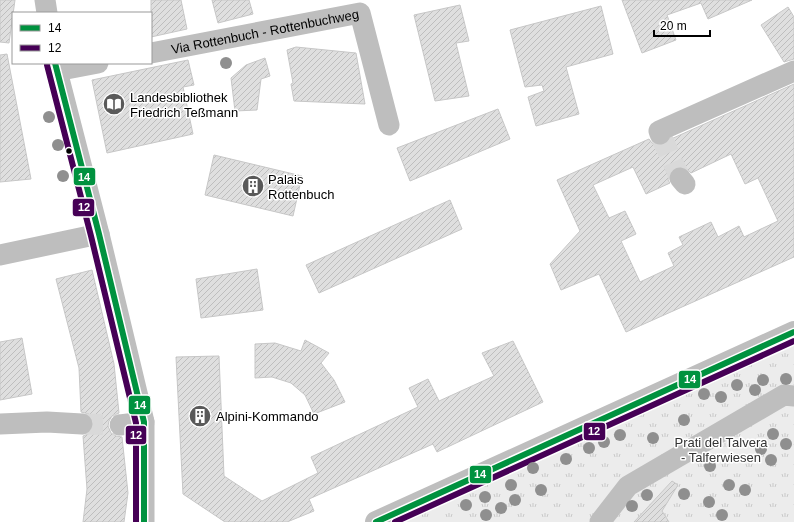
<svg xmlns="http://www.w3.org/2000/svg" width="794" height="522" font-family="Helvetica,sans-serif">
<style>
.park{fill:url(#park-tufts)}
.building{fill:url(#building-hatch);stroke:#c7c7c7;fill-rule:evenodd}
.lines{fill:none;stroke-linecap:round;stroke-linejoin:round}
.minor-tunnel{stroke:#d9d9d9;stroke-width:21;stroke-dasharray:21 10;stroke-linecap:butt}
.minor{stroke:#bebebe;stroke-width:21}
.major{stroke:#bebebe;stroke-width:22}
.bus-1-casing{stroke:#fff;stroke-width:9}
.bus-2-casing{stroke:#fff;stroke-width:9}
.bus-1{stroke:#00923f;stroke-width:6}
.bus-2{stroke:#460056;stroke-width:6}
.tree{fill:#8f8f8f}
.bus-dot{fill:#000;stroke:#fff;stroke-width:1.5}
.labels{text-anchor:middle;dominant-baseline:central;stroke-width:3;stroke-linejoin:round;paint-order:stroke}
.street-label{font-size:13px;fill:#000;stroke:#fff}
.poi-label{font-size:13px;fill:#000;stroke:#fff;text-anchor:start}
.park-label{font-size:13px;fill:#333;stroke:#fff}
.line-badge{stroke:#fff;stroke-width:1.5}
.badge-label{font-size:11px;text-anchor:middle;font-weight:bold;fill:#fff}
</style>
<defs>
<pattern id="park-tufts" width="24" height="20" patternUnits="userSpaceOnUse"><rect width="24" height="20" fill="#ececec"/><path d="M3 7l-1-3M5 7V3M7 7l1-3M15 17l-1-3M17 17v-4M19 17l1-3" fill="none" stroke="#c9c9c9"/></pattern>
<pattern id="building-hatch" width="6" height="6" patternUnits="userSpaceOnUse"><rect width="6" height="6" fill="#dfdfdf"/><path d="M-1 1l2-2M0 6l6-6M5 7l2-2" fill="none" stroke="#bebebe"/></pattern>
</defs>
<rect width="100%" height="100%" fill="#fff"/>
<path class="park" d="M794,335V522H405L502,471Z"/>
<g class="building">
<path d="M0,0H15L9,43L0,42Z"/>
<path d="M151,0H181L187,29L151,37Z"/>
<path d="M212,0H249L253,14L218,23Z"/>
<path d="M622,0H752L708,19L701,3L667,15L676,40L642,53Z"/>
<path d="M460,5L469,41L456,43L469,96L435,101L414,15Z"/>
<path d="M601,6L613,54L566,67L579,114L536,126L528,97L544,91L542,85L525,87L510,30Z"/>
<path d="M788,7L794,17V59L784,62L761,25Z"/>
<path d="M296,47L356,53L365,104L294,101L291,84L293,83L287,50Z"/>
<path d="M7,54L31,179L0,182V55Z"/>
<path d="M265,58L270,76L261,79L257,110L235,111L231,78L246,65Z"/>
<path d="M188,60L194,85L183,87L193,134L107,153L92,80Z"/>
<path d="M794,84V257L626,332L599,274L561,290L550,264L580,231L557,180L649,139L652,143L657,146L664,145L669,142L671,139ZM731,154L745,184L758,178L778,221L744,237L739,226L718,237L711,222L679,237L683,245L668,253L674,266L640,282L621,241L636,234L625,211L609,218L593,185L633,167L646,194L670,183L668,180L669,174L673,169L678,166L684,167L691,173Z"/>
<path d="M498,109L510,139L410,181L397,148Z"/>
<path d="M214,155L302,176L293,216L205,195Z"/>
<path d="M450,200L462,229L319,293L306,265Z"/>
<path d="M257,269L263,310L201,318L196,279Z"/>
<path d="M92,270L114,364L119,413L112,416L109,421L108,426L111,433L116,436L122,437L128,493L124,522H83L87,489L83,436L88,434L92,431L94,424L93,419L89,414L81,412L79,368L56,279Z"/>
<path d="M22,338L32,394L0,400V342Z"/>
<path d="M305,340L329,353L321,363L334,380L345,402L314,414L305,395L291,383L272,377L255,378V344L275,343L301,351Z"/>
<path d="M513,341L543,402L437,452L433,444L309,499L314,511L287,522H225L183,494L176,357L219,356L224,476L262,501L318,473L311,457L418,407L409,388L428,379L439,401L494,376L482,353Z"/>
<path d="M672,481L678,485L662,511L669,522H634Z"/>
</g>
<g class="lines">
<g class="minor-tunnel">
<path d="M660,134L680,178"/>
<path d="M82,424L120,425"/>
</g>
<g class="minor">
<path d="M45,0L47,13"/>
<path id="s1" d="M151,53L360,13L389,125"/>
<path d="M55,63L99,234L144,422V522"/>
<path d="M56,71L98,63"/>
<path d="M660,134L659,131L794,71"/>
<path d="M680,178L685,184"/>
<path d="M0,255L99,234"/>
<path d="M0,424L47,422L82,424"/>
<path d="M120,425L144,422"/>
<path d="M600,522L628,486L784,395L794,396"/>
</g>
<path class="major" d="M376,522L794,332"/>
<g class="bus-1-casing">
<g id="bus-1">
<path d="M55,63L99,234L144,422V522"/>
<path d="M376,522L794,332"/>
</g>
</g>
<g class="bus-2-casing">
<g id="bus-2">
<path d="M47,65L91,236L136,423V522"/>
<path d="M395,522L794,341"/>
</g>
</g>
<use href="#bus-1" class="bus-1"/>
<use href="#bus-2" class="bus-2"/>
</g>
<g class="tree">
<circle cx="226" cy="63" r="6"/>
<circle cx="49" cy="117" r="6"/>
<circle cx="58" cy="145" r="6"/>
<circle cx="63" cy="176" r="6"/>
<circle cx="786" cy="379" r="6"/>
<circle cx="763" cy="380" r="6"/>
<circle cx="737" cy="385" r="6"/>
<circle cx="755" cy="390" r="6"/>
<circle cx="704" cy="394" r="6"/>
<circle cx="721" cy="397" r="6"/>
<circle cx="684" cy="420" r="6"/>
<circle cx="773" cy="434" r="6"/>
<circle cx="620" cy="435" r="6"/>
<circle cx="653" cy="438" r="6"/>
<circle cx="604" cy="442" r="6"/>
<circle cx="786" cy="444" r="6"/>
<circle cx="589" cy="448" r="6"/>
<circle cx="761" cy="449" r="6"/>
<circle cx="566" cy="459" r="6"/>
<circle cx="771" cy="460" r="6"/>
<circle cx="710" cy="466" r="6"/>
<circle cx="533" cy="468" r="6"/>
<circle cx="511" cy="485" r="6"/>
<circle cx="729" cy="485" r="6"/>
<circle cx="541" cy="490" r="6"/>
<circle cx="745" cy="490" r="6"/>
<circle cx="684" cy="494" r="6"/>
<circle cx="647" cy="495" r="6"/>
<circle cx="485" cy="497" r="6"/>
<circle cx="515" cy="500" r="6"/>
<circle cx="709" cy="502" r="6"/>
<circle cx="466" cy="505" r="6"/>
<circle cx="632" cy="506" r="6"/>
<circle cx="501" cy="508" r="6"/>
<circle cx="486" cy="515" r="6"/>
<circle cx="722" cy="515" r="6"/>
</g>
<defs>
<g id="library-disc" transform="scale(1.15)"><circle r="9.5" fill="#595959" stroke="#fff"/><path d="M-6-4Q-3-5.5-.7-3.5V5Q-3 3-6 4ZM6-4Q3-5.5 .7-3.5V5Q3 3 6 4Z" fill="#fff"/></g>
<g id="building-disc" transform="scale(1.15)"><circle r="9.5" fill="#595959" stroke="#fff"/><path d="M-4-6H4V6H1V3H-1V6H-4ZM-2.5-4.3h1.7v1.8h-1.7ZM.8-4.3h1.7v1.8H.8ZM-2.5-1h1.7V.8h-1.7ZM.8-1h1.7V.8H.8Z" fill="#fff"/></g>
</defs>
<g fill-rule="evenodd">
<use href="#library-disc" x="114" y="104"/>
<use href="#building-disc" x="253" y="186"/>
<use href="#building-disc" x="200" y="416"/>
</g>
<circle class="bus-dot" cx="69" cy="151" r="3.5"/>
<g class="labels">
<g class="street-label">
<text stroke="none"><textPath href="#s1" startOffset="116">Via Rottenbuch - Rottenbuchweg</textPath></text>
</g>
<g class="poi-label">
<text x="130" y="97">Landesbibliothek<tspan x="130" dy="15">Friedrich Teßmann</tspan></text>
<text x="268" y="179">Palais<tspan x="268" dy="15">Rottenbuch</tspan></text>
<text x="216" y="416">Alpini-Kommando</text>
</g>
<g class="park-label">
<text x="721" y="442">Prati del Talvera<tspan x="721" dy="15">- Talferwiesen</tspan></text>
</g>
</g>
<g class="line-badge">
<rect x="73" y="167" width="23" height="19" rx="4" fill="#00923f"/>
<rect x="72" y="198" width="23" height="19" rx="4" fill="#460056"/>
<rect x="678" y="370" width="23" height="19" rx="4" fill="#00923f"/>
<rect x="128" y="395" width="23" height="20" rx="4" fill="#00923f"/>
<rect x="583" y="422" width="23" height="19" rx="4" fill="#460056"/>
<rect x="125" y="425" width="22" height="20" rx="4" fill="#460056"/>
<rect x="469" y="465" width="23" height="19" rx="4" fill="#00923f"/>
</g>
<g class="badge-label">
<text x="84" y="181">14</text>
<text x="84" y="211">12</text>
<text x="690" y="383">14</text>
<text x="140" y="409">14</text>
<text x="594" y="435">12</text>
<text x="136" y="439">12</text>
<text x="480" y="478">14</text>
</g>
<rect x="12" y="12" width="140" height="52" fill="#ffffff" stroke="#999999"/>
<rect x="20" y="25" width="20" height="6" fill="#00923f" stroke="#999999"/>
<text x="48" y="32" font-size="12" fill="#000000">14</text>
<rect x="20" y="45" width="20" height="6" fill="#460056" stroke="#999999"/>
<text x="48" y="52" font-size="12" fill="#000000">12</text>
<path d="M654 30v6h56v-6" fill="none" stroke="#000000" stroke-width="2"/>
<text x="660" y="30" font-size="12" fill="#000000" stroke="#ffffff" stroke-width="3" paint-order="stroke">20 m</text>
</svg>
